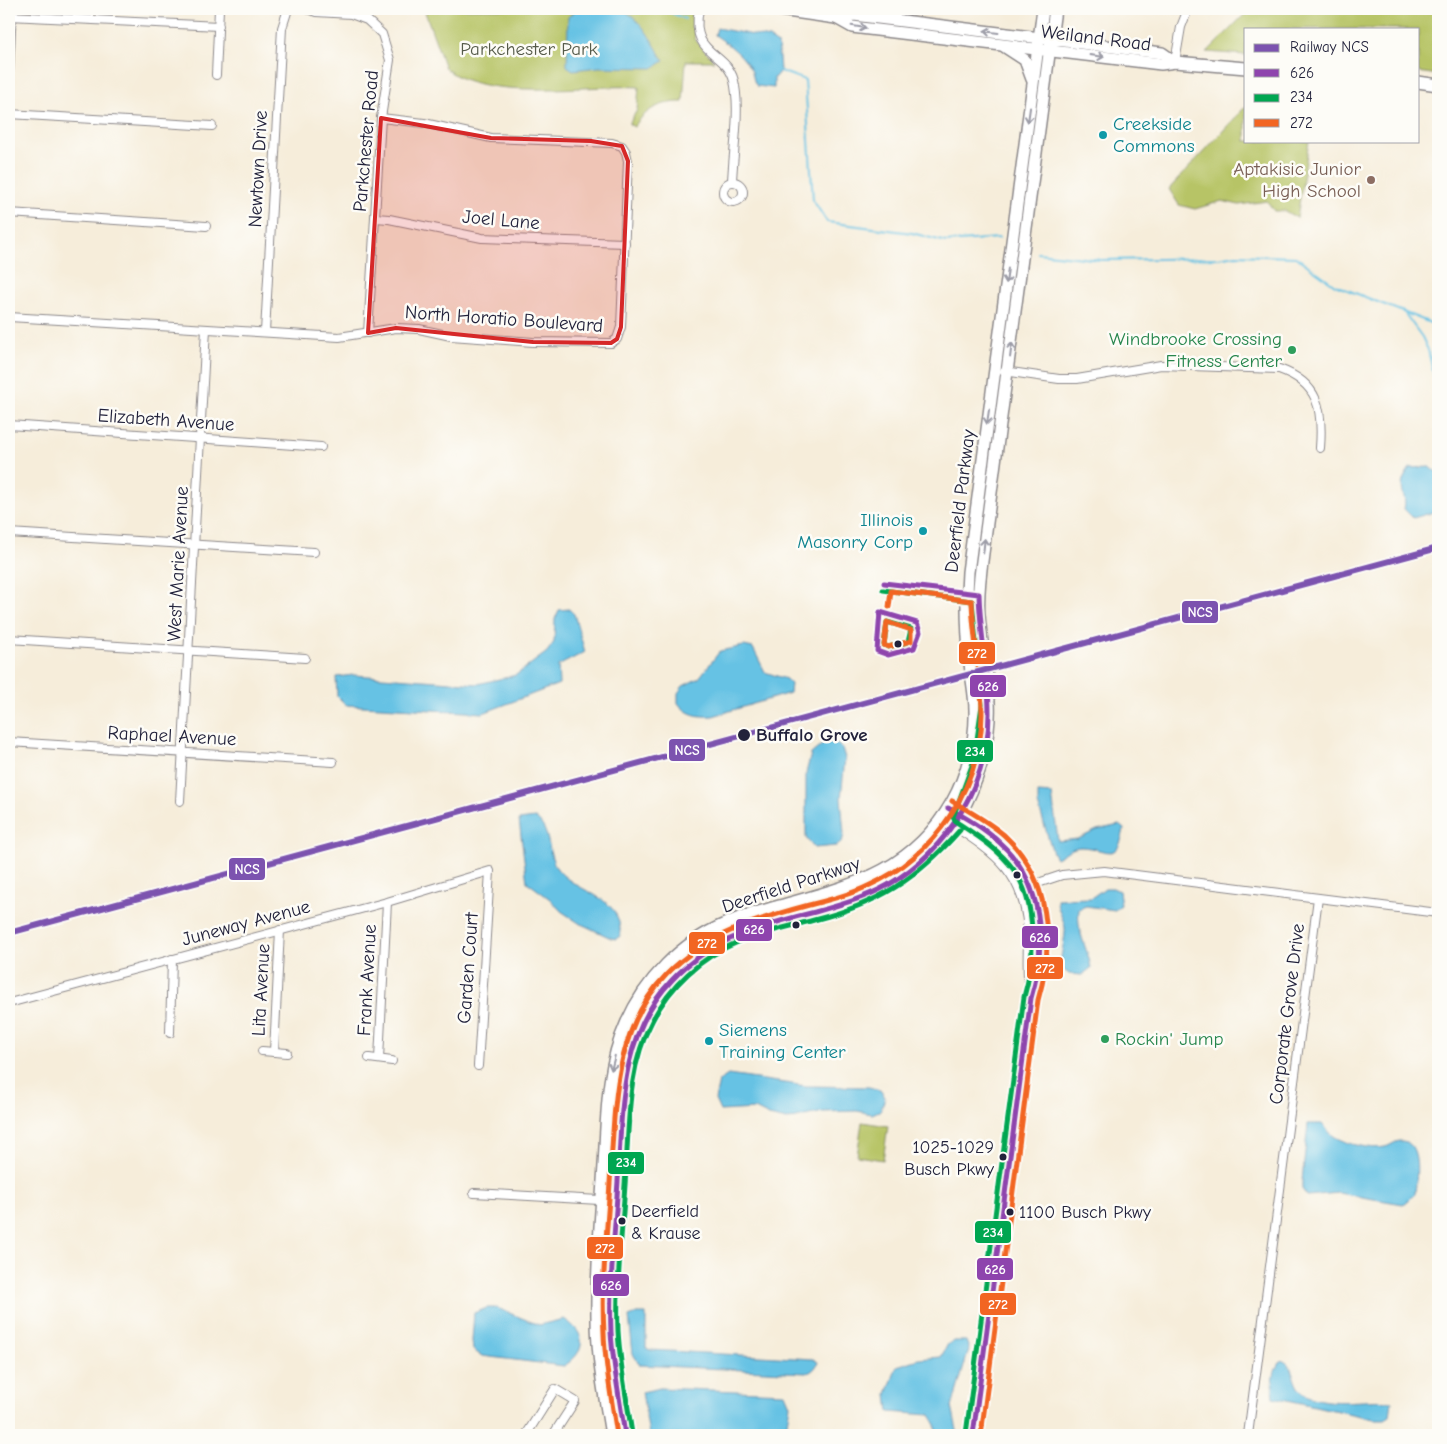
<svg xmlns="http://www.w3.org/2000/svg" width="1447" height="1444" font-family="'Comic Neue',sans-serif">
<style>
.green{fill:#b7c466;stroke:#6c7350}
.water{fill:#66c2e4;stroke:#447290}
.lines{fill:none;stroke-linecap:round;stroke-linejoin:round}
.stream{stroke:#66c2e4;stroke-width:2}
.minor-casing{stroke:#8c888a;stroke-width:10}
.tertiary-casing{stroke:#8c888a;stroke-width:12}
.secondary-casing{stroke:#8c888a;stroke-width:14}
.minor{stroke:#fff;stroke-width:8}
.tertiary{stroke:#fff;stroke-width:10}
.secondary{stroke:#fff;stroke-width:11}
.bus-1-casing{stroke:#fdfcf7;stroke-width:9}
.bus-2-casing{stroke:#fdfcf7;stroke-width:9}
.bus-3-casing{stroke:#fdfcf7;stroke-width:9}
.bus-1{stroke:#8e44ad;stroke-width:5}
.bus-2{stroke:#00a651;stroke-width:5}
.bus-3{stroke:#f26522;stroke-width:5}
.rail-1-casing{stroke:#fdfcf7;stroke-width:10}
.rail-1{stroke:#7c53af;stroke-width:6}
.oneway{stroke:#9c9ca7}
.marked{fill:#d62828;fill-opacity:0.2;stroke:#d62828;stroke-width:4;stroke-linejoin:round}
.culture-dot{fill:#0f9aa8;stroke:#fdfcf7;stroke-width:2}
.education-dot{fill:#8d6e63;stroke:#fdfcf7;stroke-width:2}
.leisure-dot{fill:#2e9e5b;stroke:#fdfcf7;stroke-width:2}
.bus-dot{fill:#22223b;stroke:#fdfcf7;stroke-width:2}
.labels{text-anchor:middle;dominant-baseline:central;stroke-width:5;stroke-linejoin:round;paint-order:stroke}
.bus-label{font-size:18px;fill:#22223b;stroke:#fdfcf7;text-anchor:start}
.street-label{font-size:19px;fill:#22223b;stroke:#fdfcf7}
.park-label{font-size:19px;fill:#565b4a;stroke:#fdfcf7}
.culture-label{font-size:19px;fill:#0d838f;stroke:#fdfcf7;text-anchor:start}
.education-label{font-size:19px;fill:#785e54;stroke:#fdfcf7;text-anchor:end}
.leisure-label{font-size:19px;fill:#27864d;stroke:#fdfcf7;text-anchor:end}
.stop-label{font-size:19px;font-weight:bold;fill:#22223b;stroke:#fdfcf7;text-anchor:start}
.line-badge{stroke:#fdfcf7;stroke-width:2}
.badge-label{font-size:14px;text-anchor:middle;font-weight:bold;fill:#fff}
</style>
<rect width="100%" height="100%" fill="#fdfcf7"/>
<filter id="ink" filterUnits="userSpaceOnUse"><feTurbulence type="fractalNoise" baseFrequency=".02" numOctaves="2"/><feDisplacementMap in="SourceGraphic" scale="10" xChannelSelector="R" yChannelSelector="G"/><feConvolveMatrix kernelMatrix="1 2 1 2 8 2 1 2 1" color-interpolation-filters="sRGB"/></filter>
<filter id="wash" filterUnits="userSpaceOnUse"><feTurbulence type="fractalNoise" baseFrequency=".0096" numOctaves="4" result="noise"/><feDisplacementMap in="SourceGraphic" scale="20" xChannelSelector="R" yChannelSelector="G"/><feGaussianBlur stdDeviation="1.12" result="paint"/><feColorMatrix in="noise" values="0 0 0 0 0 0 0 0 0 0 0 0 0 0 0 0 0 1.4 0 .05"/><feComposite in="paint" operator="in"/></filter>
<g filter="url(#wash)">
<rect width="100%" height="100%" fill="#f6edda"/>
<g class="green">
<path d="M424,9H694L695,39L714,61H686L683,102C661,102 647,108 634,127L629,124L637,110L639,87C589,84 483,102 445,68Z"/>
<path d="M1250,9H1438V75L1418,72V29H1246V55L1207,52Z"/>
<path d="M1246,106V141H1309L1297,218L1285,211H1274L1267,201L1239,205L1222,201L1195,209L1179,205L1169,189Z"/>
<path d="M862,1122L888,1126L883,1160L857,1156Z"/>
</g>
<g class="water">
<path d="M620,9C642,18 652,42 664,61L653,68L599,67L573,70L567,66L568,17L576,10Z"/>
<path d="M717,28L769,38L778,44L780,71L774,78V88L757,86C752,80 754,74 750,68C741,53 728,44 715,35Z"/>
<path d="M1430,467L1438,473V511L1413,518L1404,509C1408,492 1394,490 1410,468Z"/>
<path d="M569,609L574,614L585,652L558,666L559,684L483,713L346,705L337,696L336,677L354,675L478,684L516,675L547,652L554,642L555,619L559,610Z"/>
<path d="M744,646L753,648L765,672L786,679L791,684L790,693L713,716C698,717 687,715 678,703V693L683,686L699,678L720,651Z"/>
<path d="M834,742L842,748L845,758L841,798L844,834L842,842L836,846L814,848L806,838V773L811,754L823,744Z"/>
<path d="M1038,793L1052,794L1058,841L1078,839L1097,830L1119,825L1124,829C1117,865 1107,848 1081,847C1072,847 1064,854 1056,858L1053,853L1038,804Z"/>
<path d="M535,818C552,830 546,854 558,870C579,895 623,895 620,936L616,939L611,938L579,923L561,911L550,899L527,882L519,820Z"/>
<path d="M1105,888H1113L1119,891L1121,905L1115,910L1086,906L1079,909C1076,933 1087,945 1091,968L1082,975L1069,974L1060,967C1060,956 1066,937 1065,928C1064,918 1056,909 1057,899L1091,898Z"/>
<path d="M728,1075L806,1086L869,1087L880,1090L885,1097L881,1110L872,1114L857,1111L823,1112L787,1120L769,1116L755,1109L720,1111L715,1100L719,1081Z"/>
<path d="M1308,1124H1322C1326,1128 1330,1134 1335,1137C1347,1144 1372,1150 1385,1147C1390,1146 1394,1142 1399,1141C1423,1139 1416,1180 1415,1194L1403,1204L1338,1193L1307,1196L1302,1189V1181Z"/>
<path d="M487,1308H497L539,1325L564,1319C588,1334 586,1352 564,1366L482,1356L473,1350L472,1341L474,1313Z"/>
<path d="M637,1314H646V1348L650,1350L813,1359L818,1362C817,1367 811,1373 806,1373L640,1365L633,1354L629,1317Z"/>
<path d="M954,1341H966L969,1349L952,1407L958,1435H936L935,1423L930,1415L889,1412L887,1394L897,1366L919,1359L941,1357L948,1344Z"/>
<path d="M1281,1360C1296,1365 1291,1381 1301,1391C1320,1409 1367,1398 1392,1401L1390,1416L1385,1419H1374L1274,1397C1272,1384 1273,1370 1281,1360Z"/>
<path d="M660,1388L785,1393L790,1405L785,1435H649L642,1392Z"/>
</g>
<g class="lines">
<g class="stream">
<path d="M663,9L685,19"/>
<path d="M780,71L805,80L813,200L827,222L912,233L946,242L999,238"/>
<path d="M1038,253L1101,260L1218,258L1236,255L1296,257L1335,285L1438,326"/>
<path d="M1403,311L1422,337L1428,350L1438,393"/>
</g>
</g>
</g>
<g filter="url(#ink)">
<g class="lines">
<g class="minor-casing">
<g id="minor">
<path d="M307,9L316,12L351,14L367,20L382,34L390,60L381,118L368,333"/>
<path d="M699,9C689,59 730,49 735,86C740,115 733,152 732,182"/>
<path d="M9,16L219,26"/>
<path d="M836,18L839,9"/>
<path d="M1175,62L1181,27L1188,9"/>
<path d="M9,73L12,9"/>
<path d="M216,75L219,9"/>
<path d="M9,114L212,126"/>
<circle cx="733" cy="192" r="10"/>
<path d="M9,213L206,226"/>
<path d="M375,218L389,219L482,238L625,243"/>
<path d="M9,317L339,337L396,328L419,329L451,336L533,342L611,343L617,339L621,327L628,161L626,152L622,146L612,143L491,138L424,123L381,118"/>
<path d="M265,332L282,28L288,9"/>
<path d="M1004,371L1059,379H1077L1161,365L1279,369C1319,383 1323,409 1320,448"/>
<path d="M9,425L321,447"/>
<path d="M9,533L314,552"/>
<path d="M9,639L305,658"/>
<path d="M9,742L333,762"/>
<path d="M180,801L206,329"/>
<path d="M1026,887L1062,875L1104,871L1438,913"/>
<path d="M9,1003L387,902L490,871L478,1066"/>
<path d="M170,1033L172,959"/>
<path d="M262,1051L287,1053"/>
<path d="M274,1052L280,930"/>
<path d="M369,1058L392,1061"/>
<path d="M379,1059L387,902"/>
<path d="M474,1193L617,1201"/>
<path d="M526,1435L555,1389L575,1401L553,1435"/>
<path d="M1248,1435L1318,898"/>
</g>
</g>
<g class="tertiary-casing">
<g id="tertiary">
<path d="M948,808C967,819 990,831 1005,847C1043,885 1049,950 1031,998L973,1435"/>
<path d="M942,817C991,850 1026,867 1029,933C1029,955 1027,976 1031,997"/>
</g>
</g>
<g class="secondary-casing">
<g id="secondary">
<path d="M773,9L836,18L854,15L1162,53L1175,62"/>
<path d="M836,18L852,27L1161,64L1175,62L1246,68"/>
<path d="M1005,47L1025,60L1032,79"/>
<path d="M1418,82L1438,85"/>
<path d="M611,1435C605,1397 597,1358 597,1319C596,1268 601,1216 604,1165C607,1117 606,1068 626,1024C645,980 681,943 725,924C741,916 759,912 776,907C849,886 911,874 952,802C967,775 976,741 975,710C975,694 971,678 970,662C967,632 966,602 968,572L1043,9"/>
<path d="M625,1435C620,1401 613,1366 611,1332C609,1275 616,1218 619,1162C622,1113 621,1062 645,1017C664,981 699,950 737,935C810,905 870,911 930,851C945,836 958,821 966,803C981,773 991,735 989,702C988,672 981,644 979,614C977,589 982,563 985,538L1055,9"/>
</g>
</g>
<use href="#minor" class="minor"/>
<use href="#tertiary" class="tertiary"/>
<use href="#secondary" class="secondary"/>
<g class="bus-1-casing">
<g id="bus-1">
<path d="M880,612L917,623L920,632L914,648L888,655L877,651Z"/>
<path d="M948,808C966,818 984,828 999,842C1044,882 1047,944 1031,998L973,1435"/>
<path d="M625,1435C620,1401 613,1366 611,1332C609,1282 615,1231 618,1181C622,1111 619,1035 672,980C710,939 762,925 815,912C840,905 865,898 888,885C948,850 989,783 989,713C989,673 980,634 979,594L884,583"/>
</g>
</g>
<g class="bus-2-casing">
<g id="bus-2">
<path d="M883,590L972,601L982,705L974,760L953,817L955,821C976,835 999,849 1014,870C1038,905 1035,958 1024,997L966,1434"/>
<path d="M887,622L911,629L908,642L888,647L884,645Z"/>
<path d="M632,1434C627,1400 620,1366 618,1331C616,1277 623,1223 626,1169C629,1119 628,1066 652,1021C670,986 701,957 738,942C762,932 789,927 814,920C878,904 917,879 960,830"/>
</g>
</g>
<g class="bus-3-casing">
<g id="bus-3">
<path d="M887,622L911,630V641L888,647L884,645Z"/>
<path d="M952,801C970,812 988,821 1004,835C1050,877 1055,943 1038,1000L981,1435"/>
<path d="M617,1435C612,1401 605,1367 604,1333C601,1283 607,1233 610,1183C615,1110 612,1030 667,974C706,934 757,919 809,905C829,900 850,895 868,886C935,856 981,787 982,714C982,676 973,639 972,601L891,591L889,607"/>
</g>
</g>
<use href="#bus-1" class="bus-1"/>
<use href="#bus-2" class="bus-2"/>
<use href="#bus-3" class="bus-3"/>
<g class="rail-1-casing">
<path id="rail-1" d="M9,933L1438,548"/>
</g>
<use href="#rail-1" class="rail-1"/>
</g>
<defs><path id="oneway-shaft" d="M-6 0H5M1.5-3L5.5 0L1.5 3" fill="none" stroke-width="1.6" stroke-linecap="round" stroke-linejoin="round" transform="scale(1.25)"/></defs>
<g class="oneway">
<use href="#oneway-shaft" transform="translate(859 27) rotate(9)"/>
<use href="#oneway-shaft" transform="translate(991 32) rotate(-173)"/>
<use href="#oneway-shaft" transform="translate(1097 56) rotate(7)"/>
<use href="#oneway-shaft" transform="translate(1029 115) rotate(98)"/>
<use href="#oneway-shaft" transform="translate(1007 276) rotate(97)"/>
<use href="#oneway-shaft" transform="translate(1011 350) rotate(-83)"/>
<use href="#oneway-shaft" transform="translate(988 417) rotate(98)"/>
<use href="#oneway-shaft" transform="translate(984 546) rotate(-84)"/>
<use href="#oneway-shaft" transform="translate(613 1063) rotate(104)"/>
</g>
</g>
<path class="marked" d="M381,118L491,138L591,141L622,146L628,161L621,327L617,339L611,343L533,342L396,328L368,333Z"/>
<g class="culture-dot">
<circle cx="1103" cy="135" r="5"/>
<circle cx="923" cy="531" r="5"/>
<circle cx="709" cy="1041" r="5"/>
</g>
<circle class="education-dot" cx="1371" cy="180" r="5"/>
<g class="leisure-dot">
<circle cx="1292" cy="350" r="5"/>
<circle cx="1105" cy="1039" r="5"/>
</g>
<g class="bus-dot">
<circle cx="898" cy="644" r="4.5"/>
<circle cx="744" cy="735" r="7"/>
<circle cx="1017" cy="875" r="4.5"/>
<circle cx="796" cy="925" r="4.5"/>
<circle cx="1003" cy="1157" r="4.5"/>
<circle cx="1010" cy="1212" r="4.5"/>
<circle cx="622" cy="1221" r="4.5"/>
</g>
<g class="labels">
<g class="bus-label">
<text x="994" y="1147" text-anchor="end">1025-1029<tspan x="994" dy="22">Busch Pkwy</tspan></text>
<text x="631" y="1211">Deerfield<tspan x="631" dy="22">&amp; Krause</tspan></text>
<text x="1019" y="1212">1100 Busch Pkwy</text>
</g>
<g class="street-label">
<text transform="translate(1096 38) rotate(7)">Weiland Road</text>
<text transform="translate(366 141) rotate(-85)">Parkchester Road</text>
<text transform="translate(258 169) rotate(-87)">Newtown Drive</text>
<text transform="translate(501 220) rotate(5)">Joel Lane</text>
<text transform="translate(504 319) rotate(4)">North Horatio Boulevard</text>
<text transform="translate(166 420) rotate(4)">Elizabeth Avenue</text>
<text transform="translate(960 501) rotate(-83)">Deerfield Parkway</text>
<text transform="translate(178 564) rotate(-87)">West Marie Avenue</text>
<text transform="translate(172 736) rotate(3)">Raphael Avenue</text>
<text transform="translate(791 885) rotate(-18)">Deerfield Parkway</text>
<text transform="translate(246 923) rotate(-15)">Juneway Avenue</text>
<text transform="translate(468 968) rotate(-86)">Garden Court</text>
<text transform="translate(367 980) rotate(-87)">Frank Avenue</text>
<text transform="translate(261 990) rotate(-87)">Lita Avenue</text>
<text transform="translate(1287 1014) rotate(-83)">Corporate Grove Drive</text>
</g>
<g class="park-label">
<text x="529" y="49">Parkchester Park</text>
</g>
<g class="culture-label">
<text x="1113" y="124">Creekside<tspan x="1113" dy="22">Commons</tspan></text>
<text x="913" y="520" text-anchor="end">Illinois<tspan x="913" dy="22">Masonry Corp</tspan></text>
<text x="719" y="1030">Siemens<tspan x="719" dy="22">Training Center</tspan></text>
</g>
<g class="education-label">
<text x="1361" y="169">Aptakisic Junior<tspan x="1361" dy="22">High School</tspan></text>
</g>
<g class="leisure-label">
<text x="1282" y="339">Windbrooke Crossing<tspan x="1282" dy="22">Fitness Center</tspan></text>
<text x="1115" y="1039" text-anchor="start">Rockin' Jump</text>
</g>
<g class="stop-label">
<text x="756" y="735">Buffalo Grove</text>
</g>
</g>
<g class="line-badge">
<rect x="1181" y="600" width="38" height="24" rx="5" fill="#7c53af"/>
<rect x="958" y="641" width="38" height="24" rx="5" fill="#f26522"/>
<rect x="969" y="674" width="38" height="24" rx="5" fill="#8e44ad"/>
<rect x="668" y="738" width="38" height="24" rx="5" fill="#7c53af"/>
<rect x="956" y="739" width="38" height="24" rx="5" fill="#00a651"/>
<rect x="228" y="857" width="38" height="24" rx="5" fill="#7c53af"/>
<rect x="735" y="918" width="38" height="24" rx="5" fill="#8e44ad"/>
<rect x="1021" y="925" width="38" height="24" rx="5" fill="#8e44ad"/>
<rect x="688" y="931" width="38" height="24" rx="5" fill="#f26522"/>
<rect x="1026" y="956" width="38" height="24" rx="5" fill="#f26522"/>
<rect x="607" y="1151" width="38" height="24" rx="5" fill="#00a651"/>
<rect x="974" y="1220" width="38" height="24" rx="5" fill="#00a651"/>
<rect x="586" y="1236" width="38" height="24" rx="5" fill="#f26522"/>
<rect x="976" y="1257" width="38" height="24" rx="5" fill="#8e44ad"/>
<rect x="592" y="1273" width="38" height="24" rx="5" fill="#8e44ad"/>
<rect x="979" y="1292" width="38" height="24" rx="5" fill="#f26522"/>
</g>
<g class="badge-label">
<text x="1200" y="617">NCS</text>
<text x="977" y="658">272</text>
<text x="988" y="691">626</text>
<text x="687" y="755">NCS</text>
<text x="975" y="756">234</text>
<text x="247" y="874">NCS</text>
<text x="754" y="934">626</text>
<text x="1040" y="942">626</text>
<text x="707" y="948">272</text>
<text x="1045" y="973">272</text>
<text x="626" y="1167">234</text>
<text x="993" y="1237">234</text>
<text x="605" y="1253">272</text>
<text x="995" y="1274">626</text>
<text x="611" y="1290">626</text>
<text x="998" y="1309">272</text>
</g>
<rect width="1447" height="1444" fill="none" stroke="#fdfcf7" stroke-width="30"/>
<rect x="1244" y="28" width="175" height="115" fill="#fdfcf7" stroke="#a5a5ac"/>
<rect x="1254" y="44" width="25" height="8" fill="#7c53af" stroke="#a5a5ac"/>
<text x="1290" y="52" font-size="15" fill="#22223b">Railway NCS</text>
<rect x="1254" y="69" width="25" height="8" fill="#8e44ad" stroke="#a5a5ac"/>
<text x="1290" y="78" font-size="15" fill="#22223b">626</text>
<rect x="1254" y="94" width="25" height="8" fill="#00a651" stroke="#a5a5ac"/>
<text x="1290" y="102" font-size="15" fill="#22223b">234</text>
<rect x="1254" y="119" width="25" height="8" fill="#f26522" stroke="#a5a5ac"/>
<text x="1290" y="128" font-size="15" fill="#22223b">272</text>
</svg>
